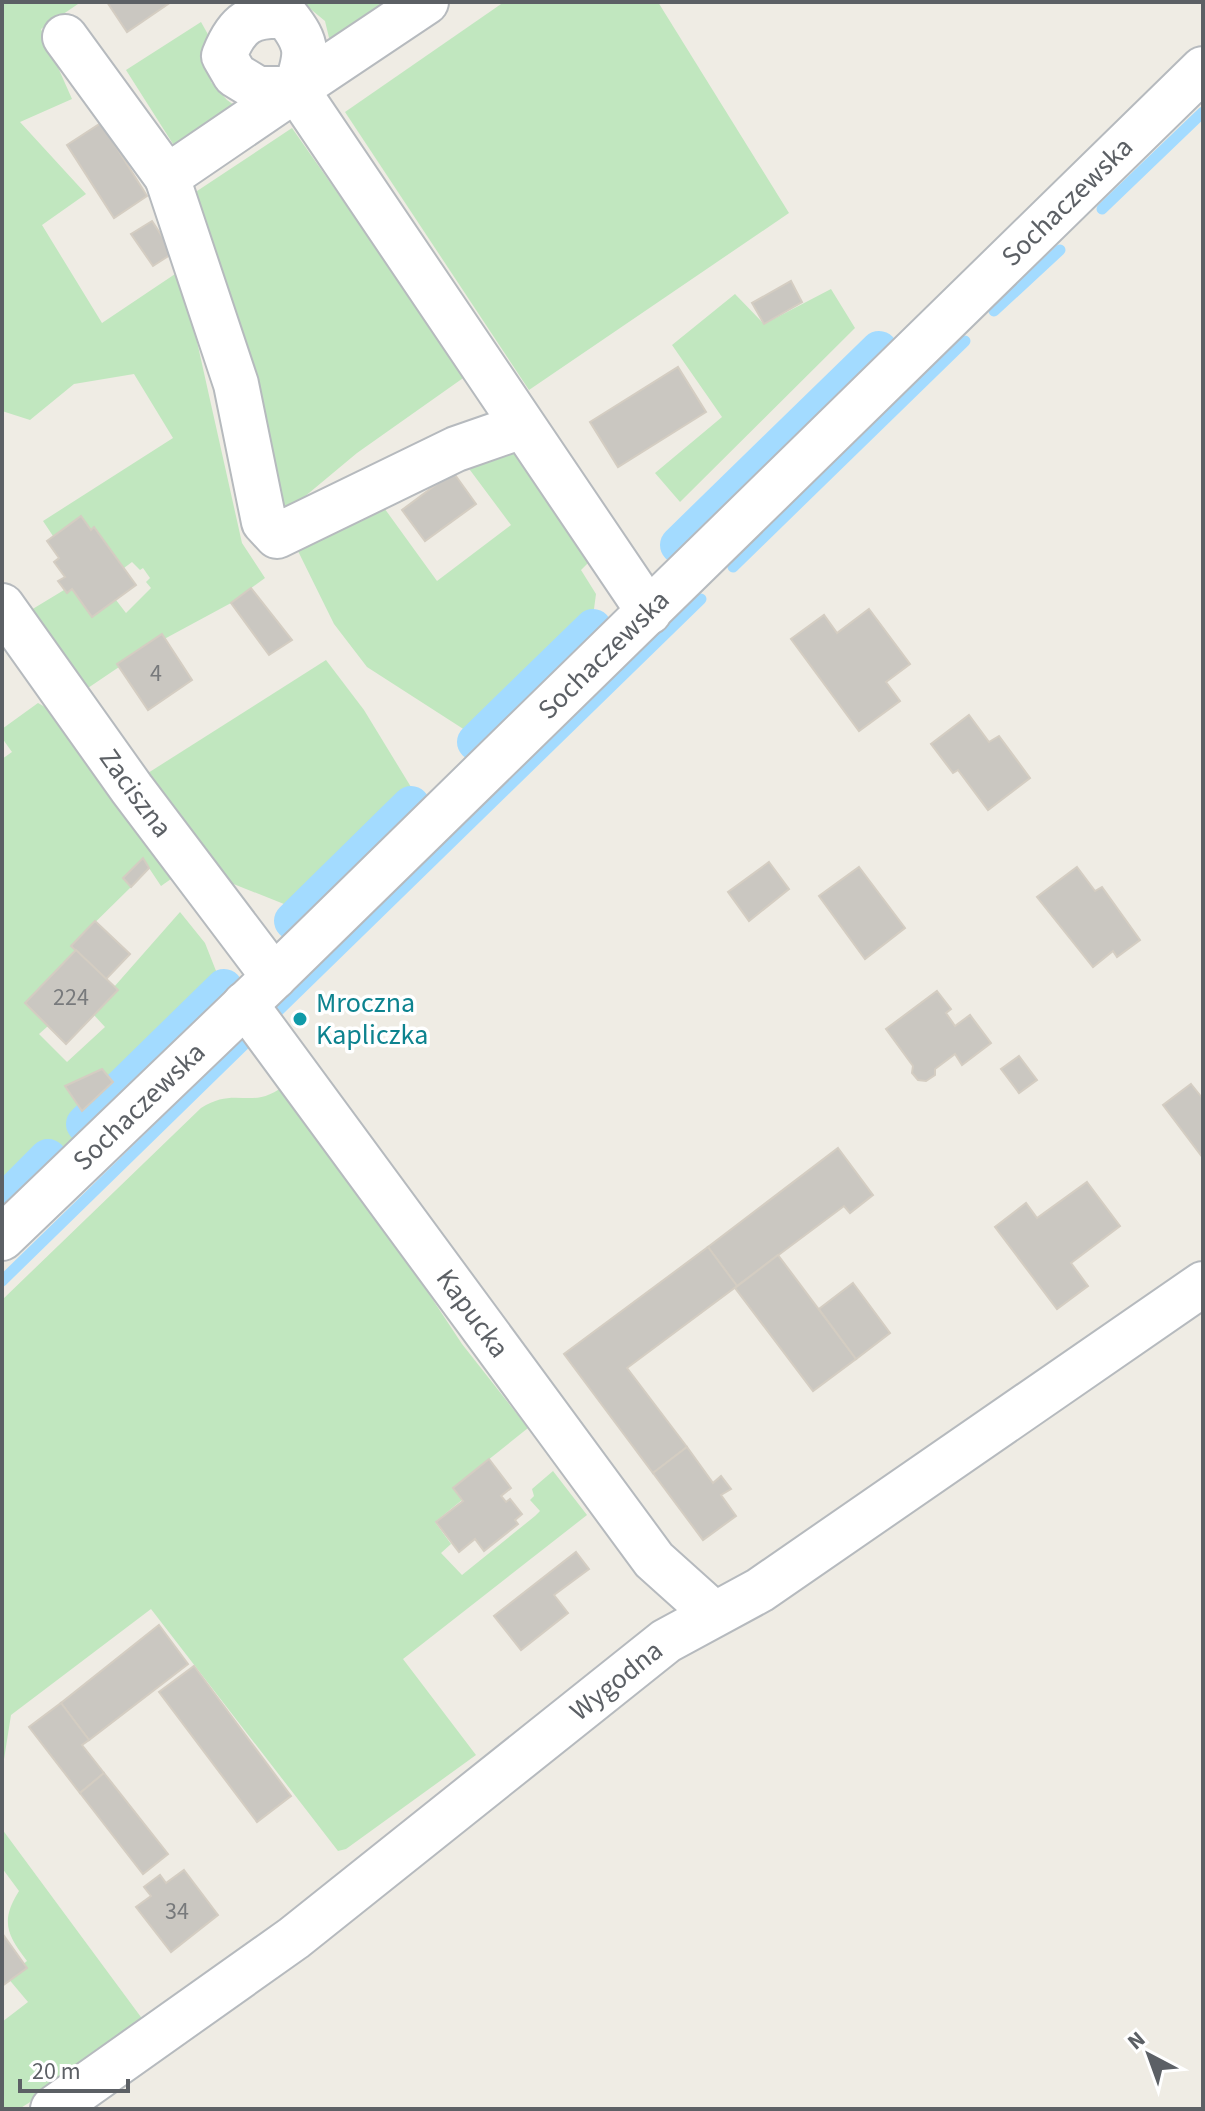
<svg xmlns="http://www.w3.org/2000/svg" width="1205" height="2111" font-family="'Source Sans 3',sans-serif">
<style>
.green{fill:#c1e7bf}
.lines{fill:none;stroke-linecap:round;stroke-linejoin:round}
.stream{stroke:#a3dbff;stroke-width:11}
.canal{stroke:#a3dbff;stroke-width:38}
.building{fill:#cac7c1;stroke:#d4cdc2;stroke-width:2}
.minor-casing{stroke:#b6babe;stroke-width:48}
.minor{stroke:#fff;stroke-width:44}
.culture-dot{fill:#0f9aa8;stroke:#fff;stroke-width:3}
.labels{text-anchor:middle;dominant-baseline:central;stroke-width:7;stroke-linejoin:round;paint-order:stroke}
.number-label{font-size:24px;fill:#787a7c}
.street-label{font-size:28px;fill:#5c6065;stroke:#fff}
.culture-label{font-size:28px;fill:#0d838f;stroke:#fff;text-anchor:start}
</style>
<rect width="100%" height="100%" fill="#efece4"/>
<g class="green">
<path d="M2,2H81L41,29L72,99L20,122L86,194L42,225L102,323L181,270L242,543L265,578L231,603L118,664L119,667L85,690L31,610L64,590L67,593L72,589L92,617L116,600L126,613L151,588L146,582L150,578L143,568L140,570L132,562L124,568L94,528L91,530L81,516L53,536L43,521L173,438L134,374L74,384L30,420L2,411Z"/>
<path d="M302,2H390L331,46L325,21Z"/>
<path d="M504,2H658L789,213L529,390L345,112Z"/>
<path d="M201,22L210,38L211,82L227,100L245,113L180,155L126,70Z"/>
<path d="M292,128L466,376L357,453L279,518L191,195Z"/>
<path d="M831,289L855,328L680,502L655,473L722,417L672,345L735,294L764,324Z"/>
<path d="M514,436L592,559L581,570L596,594L594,609L468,732L367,667L334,624L296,547L382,505L437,581L511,525L464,462Z"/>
<path d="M326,660L364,710L411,787L289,906L231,883L148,773Z"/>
<path d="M38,703L52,711L171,879L161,886L143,859L123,878L131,887L72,945L76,950L25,1003L48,1026L39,1034L67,1062L105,1027L94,1015L117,991L114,987L180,912L205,943L220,981L113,1082L102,1069L65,1086L94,1125L2,1215V759L12,752L2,738V729Z"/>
<path d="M289,1082L462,1344L528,1428L453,1488L462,1500L435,1522L451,1544L441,1553L462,1575L535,1516L540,1511L530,1500L534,1496L532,1489L553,1471L587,1515L403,1659L476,1755L346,1849L338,1851L151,1609L11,1715L2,1772V1300L201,1108C239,1084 251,1114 289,1082Z"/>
<path d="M2,1829L149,2028L19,2109H2V2022L28,2002L7,1977L27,1961C7,1935 0,1921 19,1891L2,1868Z"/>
</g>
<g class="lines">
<g class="stream">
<path d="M1102,209L1203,112"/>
<path d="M994,311L1060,250"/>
<path d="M733,567L965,341"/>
<path d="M272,1017L701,599"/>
<path d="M2,1281L251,1038"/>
</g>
<g class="canal">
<path d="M679,545L879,350"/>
<path d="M476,742L593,628"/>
<path d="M293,921L411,805"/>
<path d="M85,1124L224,988"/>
<path d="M2,1204L48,1158"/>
</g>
</g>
<g class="building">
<path d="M107,2H171L127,32Z"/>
<path d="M101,123L147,196L114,218L67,145Z"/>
<path d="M152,221L173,253L153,266L131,234Z"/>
<path d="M791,281L802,302L764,324L752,303Z"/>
<path d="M678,367L706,412L618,467L590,422Z"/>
<path d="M453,472L476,504L425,541L402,510Z"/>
<path d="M81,516L91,530L94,527L136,585L92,617L72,589L67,593L58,581L65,577L54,562L59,558L47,541Z"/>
<path d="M251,588L292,640L269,655L231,603Z"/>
<path d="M869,609L910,664L886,682L900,701L859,731L791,639L824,615L837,633Z"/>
<path d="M162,634L192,680L148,710L117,664Z"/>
<path d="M969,715L989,742L999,736L1030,778L988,810L958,770L953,773L931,744Z"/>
<path d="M143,858L149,868L131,887L123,878Z"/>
<path d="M769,862L789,889L749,921L728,892Z"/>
<path d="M859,867L905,928L865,959L819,896Z"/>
<path d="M1077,867L1095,891L1102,887L1140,940L1117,957L1113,951L1093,967L1037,897Z"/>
<path d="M95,921L130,954L106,979L71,946Z"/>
<path d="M76,950L118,990L66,1044L25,1003Z"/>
<path d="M937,991L951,1009L946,1013L955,1026L970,1015L991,1043L962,1065L955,1054L935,1069V1075L926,1081L918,1080L912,1073L913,1066L886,1029Z"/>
<path d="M1019,1056L1037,1080L1019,1093L1001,1069Z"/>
<path d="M102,1069L113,1082L82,1111L65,1086Z"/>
<path d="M1191,1084L1203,1099V1158L1163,1105Z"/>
<path d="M838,1148L873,1195L850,1213L844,1206L737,1286L708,1247Z"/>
<path d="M1087,1182L1120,1226L1071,1263L1088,1286L1057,1309L995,1227L1026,1203L1037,1218Z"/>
<path d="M708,1247L737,1286L627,1368L687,1447L653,1473L564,1354Z"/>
<path d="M778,1255L856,1359L813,1391L735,1288Z"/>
<path d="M853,1283L890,1333L856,1359L819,1309Z"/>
<path d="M687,1447L713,1483L721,1476L731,1489L721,1495L736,1516L703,1540L653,1473Z"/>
<path d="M489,1459L511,1488L501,1496L506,1502L510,1499L522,1514L515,1520L518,1524L484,1551L475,1539L459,1552L436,1522L463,1501L453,1488Z"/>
<path d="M576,1552L589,1569L554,1595L568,1613L521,1650L494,1616Z"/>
<path d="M159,1625L188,1664L89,1740L61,1703Z"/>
<path d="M194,1666L291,1796L257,1822L159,1692Z"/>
<path d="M61,1703L89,1740L82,1745L104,1773L80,1793L29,1727Z"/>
<path d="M104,1773L168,1854L143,1874L80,1793Z"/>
<path d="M184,1870L218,1915L171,1952L136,1907L151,1896L144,1887L160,1875L166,1883Z"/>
<path d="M2,1933L27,1968L2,1986Z"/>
</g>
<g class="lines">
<g class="minor-casing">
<g id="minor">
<path d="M65,37L167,177L296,89L649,612"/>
<path d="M296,89C307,54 310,46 286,16C250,14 237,23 224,56L235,75L258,89H296L426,2"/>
<path d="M167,177L236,384L264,522L277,536L456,449L522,426"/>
<path id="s1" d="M2,606L132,789L274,977"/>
<path id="s2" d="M245,1004L654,1560L713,1613"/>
<path id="s3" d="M2,1238L274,977L1203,69"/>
<path id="s4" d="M53,2109L294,1938L666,1641L760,1590L1203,1284"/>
</g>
</g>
<use href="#minor" class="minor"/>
</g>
<circle class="culture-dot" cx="300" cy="1019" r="8"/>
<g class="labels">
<g class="number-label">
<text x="156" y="673">4</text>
<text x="71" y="997">224</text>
<text x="177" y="1911">34</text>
</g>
<g class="street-label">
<text stroke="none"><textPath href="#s3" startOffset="1486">Sochaczewska</textPath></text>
<text stroke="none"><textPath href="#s3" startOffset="838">Sochaczewska</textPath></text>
<text stroke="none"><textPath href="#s1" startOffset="230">Zaciszna</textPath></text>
<text stroke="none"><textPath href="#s3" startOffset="190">Sochaczewska</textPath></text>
<text stroke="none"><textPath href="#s2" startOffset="384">Kapucka</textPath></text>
<text stroke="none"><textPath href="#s4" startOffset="708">Wygodna</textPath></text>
</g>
<g class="culture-label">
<text x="316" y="1003">Mroczna<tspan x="316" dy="32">Kapliczka</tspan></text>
</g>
</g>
<rect width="1205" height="2111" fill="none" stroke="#5c6065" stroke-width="8"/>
<g transform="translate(1149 2055) rotate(319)" stroke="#ffffff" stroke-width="6" paint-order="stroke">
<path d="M0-6L14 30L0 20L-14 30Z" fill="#5c6065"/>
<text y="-12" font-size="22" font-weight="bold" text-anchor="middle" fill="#5c6065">N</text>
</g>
<path d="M20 2079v12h108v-12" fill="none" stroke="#5c6065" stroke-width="4"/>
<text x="32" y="2079" font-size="24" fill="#5c6065" stroke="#ffffff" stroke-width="6" paint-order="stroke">20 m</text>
</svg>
